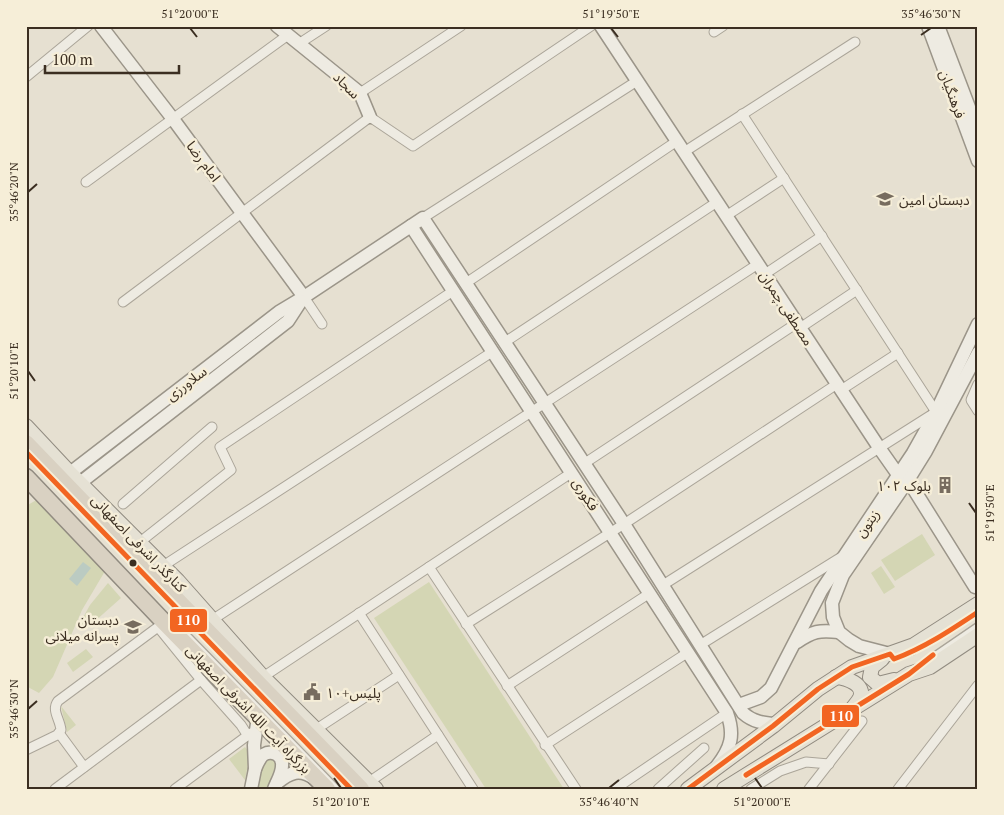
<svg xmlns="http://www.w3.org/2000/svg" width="1004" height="815" font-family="'PT Serif','Noto Sans Arabic',serif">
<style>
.green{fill:#d4d6b4}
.water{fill:#bbcbc2}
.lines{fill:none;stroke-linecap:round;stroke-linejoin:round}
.lane-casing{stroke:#aba599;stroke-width:7}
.street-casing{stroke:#aba599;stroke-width:11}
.secondary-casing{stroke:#9b9589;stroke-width:15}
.primary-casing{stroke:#918b80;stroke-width:16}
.highway-casing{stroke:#918b80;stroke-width:19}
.lane{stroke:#eeebe2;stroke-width:4.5}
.street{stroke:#eeebe2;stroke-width:9}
.secondary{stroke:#eeebe2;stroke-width:12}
.primary{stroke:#e5e1d4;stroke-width:14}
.highway{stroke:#d9d1c2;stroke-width:16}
.bus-1-casing{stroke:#f6eed8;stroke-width:9}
.bus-1{stroke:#f26522;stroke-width:5}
.ticks{fill:none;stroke:#3b2e21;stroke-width:2}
.bus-dot{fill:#3b2e21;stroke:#f6eed8;stroke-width:2}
.labels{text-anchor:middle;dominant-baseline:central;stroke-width:5;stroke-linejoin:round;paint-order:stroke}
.street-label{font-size:14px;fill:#3b2e21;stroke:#f6eed8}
.poi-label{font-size:14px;fill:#3b2e21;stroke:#f6eed8;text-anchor:start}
.line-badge{stroke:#f6eed8;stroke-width:2}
.badge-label{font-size:14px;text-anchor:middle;font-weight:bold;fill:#fff}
.neatline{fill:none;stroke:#3b2e21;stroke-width:2}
.ticks-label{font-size:12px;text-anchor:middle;fill:#3b2e21}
</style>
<rect width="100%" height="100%" fill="#e6e0d1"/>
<g class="green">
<path d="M40,498L108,566L82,610L53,677L39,693L26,686V506Z"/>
<path d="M922,534L935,555L895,581L881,560Z"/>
<path d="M881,566L895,587L884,594L871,573Z"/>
<path d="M429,582L564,789H486L374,618Z"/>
<path d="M108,583L121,598L85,630L80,623L90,605Z"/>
<path d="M86,649L93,657L73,672L67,663Z"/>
<path d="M61,706L76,725L67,732Z"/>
<path d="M245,747L250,753L245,780L229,759Z"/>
<path d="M272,758C280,767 272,779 268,789H257L263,762Z"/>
</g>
<path class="water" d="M83,562L91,568L77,586L69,579Z"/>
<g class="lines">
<g class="lane-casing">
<g id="lane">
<path d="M187,634L338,789"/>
<path d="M928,644L978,612"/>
<path d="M893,658L894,659L913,652"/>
<path d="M921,664L978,625"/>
</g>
</g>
<g class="street-casing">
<g id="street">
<path d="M714,32L723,26"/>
<path d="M300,43L326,26"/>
<path d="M26,77L88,26"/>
<path d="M360,93L461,26"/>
<path d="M684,152L855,42"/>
<path d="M86,182L288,35"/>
<path d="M726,216L784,178"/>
<path d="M423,218L637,81"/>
<path d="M765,274L822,236"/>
<path d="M466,283L677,141"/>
<path d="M304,297L322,324"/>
<path d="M123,302L370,117L413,146L591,26"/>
<path d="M800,328L857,290"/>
<path d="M505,342L717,202"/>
<path d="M978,384L971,400L978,411"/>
<path d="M841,390L898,353"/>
<path d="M585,463L797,323"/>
<path d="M123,504L212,427"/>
<path d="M140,542L231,470L220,447L453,291"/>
<path d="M163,566L492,352"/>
<path d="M429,567L576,789"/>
<path d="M663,585L936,412L742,114"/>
<path d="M359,613L473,789"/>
<path d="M212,620L758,264"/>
<path d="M466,624L624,524L837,384"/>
<path d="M700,645L843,556"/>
<path d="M263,677L571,473"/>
<path d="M507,686L650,593"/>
<path d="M315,730L399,675"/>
<path d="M59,733L84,767"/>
<path d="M545,745L687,653"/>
<path d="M26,750L57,735L61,730C60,719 51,710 58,701L158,627L201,680L241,725L248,736"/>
<path d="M369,782L438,735"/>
<path d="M55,789L201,680"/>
<path d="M175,789L251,733"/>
<path d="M615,789L727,713"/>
<path d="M658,789L704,748"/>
<path d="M751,789L780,771L806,762L829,764"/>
<path d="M809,789L862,721"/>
<path d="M898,789L978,685"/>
</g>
</g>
<g class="secondary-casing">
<g id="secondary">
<path d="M101,26L173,119L304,297"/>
<path d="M277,26L360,93L370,117"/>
<path d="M601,26L880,449L899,476L908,480L975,587"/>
<path d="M928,26L978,161"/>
<path d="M938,26L978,131"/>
<path d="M411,226L727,713C735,735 731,748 717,766"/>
<path d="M70,473L279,312L304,297L423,218L624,524L743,713C753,722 763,723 775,724"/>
<path d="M80,483L288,321L301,301"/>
<path d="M797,642C813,631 819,630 839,632"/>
<path d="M890,654L859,646L849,640L839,632L833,617L832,603L843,575L908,480L926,451L978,353"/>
<path d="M739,705L761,697L771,688L821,591L913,453L936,412L978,324"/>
<path d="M255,769C257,764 259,759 263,755C273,749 283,756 282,766C282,774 277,781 274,789"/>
<path d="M277,783C290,772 300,768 315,779"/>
<path d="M251,789L255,769L254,745L258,716"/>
</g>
</g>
<g class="primary-casing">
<g id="primary">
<path d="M26,426L70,473L178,581L263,677L376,789"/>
<path d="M882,659L872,667L870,677L878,684L894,680"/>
<path d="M836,677C846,678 866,684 860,698C858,702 855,705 852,709"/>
<path d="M688,789L773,726L818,689L852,667L914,645L978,604"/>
<path d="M724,789L909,674L930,667L978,635"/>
</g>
</g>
<g class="highway-casing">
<g id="highway">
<path d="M26,443L183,606L361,789"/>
<path d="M26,477L164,622L327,789"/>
</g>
</g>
<use href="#lane" class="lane"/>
<use href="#street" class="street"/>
<use href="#secondary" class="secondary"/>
<use href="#primary" class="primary"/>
<use href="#highway" class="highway"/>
<g class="bus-1-casing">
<g id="bus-1">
<path d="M26,452L351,789"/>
<path d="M746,775L909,674L933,655"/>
<path d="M688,789L773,726L818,689L852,667L890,654L894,659C924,648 951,630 978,612"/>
</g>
</g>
<use href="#bus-1" class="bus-1"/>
</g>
<path class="ticks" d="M190,28L197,37M611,28L618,37M921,35L931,28M28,192L37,184M28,371L35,381M969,503L976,513M28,709L37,701M334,778L341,788M755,778L762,788M609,788L619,780"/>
<defs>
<g id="school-bare" transform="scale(1.35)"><path d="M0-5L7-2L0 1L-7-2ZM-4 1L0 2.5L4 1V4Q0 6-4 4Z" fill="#776c5f" stroke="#f6eed8" stroke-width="2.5" paint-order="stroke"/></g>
<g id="building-bare" transform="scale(1.35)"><path d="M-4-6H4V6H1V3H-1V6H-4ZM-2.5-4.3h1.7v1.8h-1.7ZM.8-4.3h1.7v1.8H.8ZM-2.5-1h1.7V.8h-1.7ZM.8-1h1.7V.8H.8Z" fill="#776c5f" stroke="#f6eed8" stroke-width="2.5" paint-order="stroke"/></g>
<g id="civic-bare" transform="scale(1.35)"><path d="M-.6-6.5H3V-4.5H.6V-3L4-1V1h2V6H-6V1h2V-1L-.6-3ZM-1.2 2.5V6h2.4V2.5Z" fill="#776c5f" stroke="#f6eed8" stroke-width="2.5" paint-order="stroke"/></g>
</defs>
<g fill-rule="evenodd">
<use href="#school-bare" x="885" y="199"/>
<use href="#building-bare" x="945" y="485"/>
<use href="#school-bare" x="133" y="627"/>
<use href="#civic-bare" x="312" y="692"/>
</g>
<circle class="bus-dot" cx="133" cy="563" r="4.5"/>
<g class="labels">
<g class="street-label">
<text transform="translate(347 85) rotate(45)">سجاد</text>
<text transform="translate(953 94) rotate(70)">فرهنگیان</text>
<text transform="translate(204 161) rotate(53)">امام رضا</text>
<text transform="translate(787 308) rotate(57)">مصطفی چمران</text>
<text transform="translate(186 383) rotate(-37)">سلاورزی</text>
<text transform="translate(586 494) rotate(57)">فکوری</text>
<text transform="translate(867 523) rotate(-55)">زیتون</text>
<text transform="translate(139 543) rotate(46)">کنارگذر اشرفی اصفهانی</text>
<text transform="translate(249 709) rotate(46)">بزرگراه آیت الله اشرفی اصفهانی</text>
</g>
<g class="poi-label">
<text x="899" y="199">دبستان امین</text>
<text x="931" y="485" text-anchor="end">بلوک ۱۰۲</text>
<text x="119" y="619" text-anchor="end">دبستان<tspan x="119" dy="16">پسرانه میلانی</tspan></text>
<text x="326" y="692">پلیس+۱۰</text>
</g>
</g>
<g class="line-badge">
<rect x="169" y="608" width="39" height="25" rx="5" fill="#f26522"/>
<rect x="821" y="704" width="39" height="24" rx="5" fill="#f26522"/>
</g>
<g class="badge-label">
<text x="188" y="625">110</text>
<text x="841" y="721">110</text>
</g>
<rect width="1004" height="815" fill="none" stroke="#f6eed8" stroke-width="55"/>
<path d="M45 65v8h134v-8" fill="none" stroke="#3b2e21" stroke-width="2.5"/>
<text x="52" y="65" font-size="15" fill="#3b2e21" stroke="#f6eed8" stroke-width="4" paint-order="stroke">100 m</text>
<rect x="28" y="28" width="948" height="760" class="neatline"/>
<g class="ticks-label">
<text x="190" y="18">51°20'00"E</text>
<text x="611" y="18">51°19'50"E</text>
<text x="931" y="18">35°46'30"N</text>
<text transform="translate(14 192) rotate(-90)" y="4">35°46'20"N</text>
<text transform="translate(14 371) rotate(-90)" y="4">51°20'10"E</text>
<text transform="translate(990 513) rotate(-90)" y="4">51°19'50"E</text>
<text transform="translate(14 709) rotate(-90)" y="4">35°46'30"N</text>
<text x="341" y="806">51°20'10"E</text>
<text x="609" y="806">35°46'40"N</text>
<text x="762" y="806">51°20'00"E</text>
</g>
</svg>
